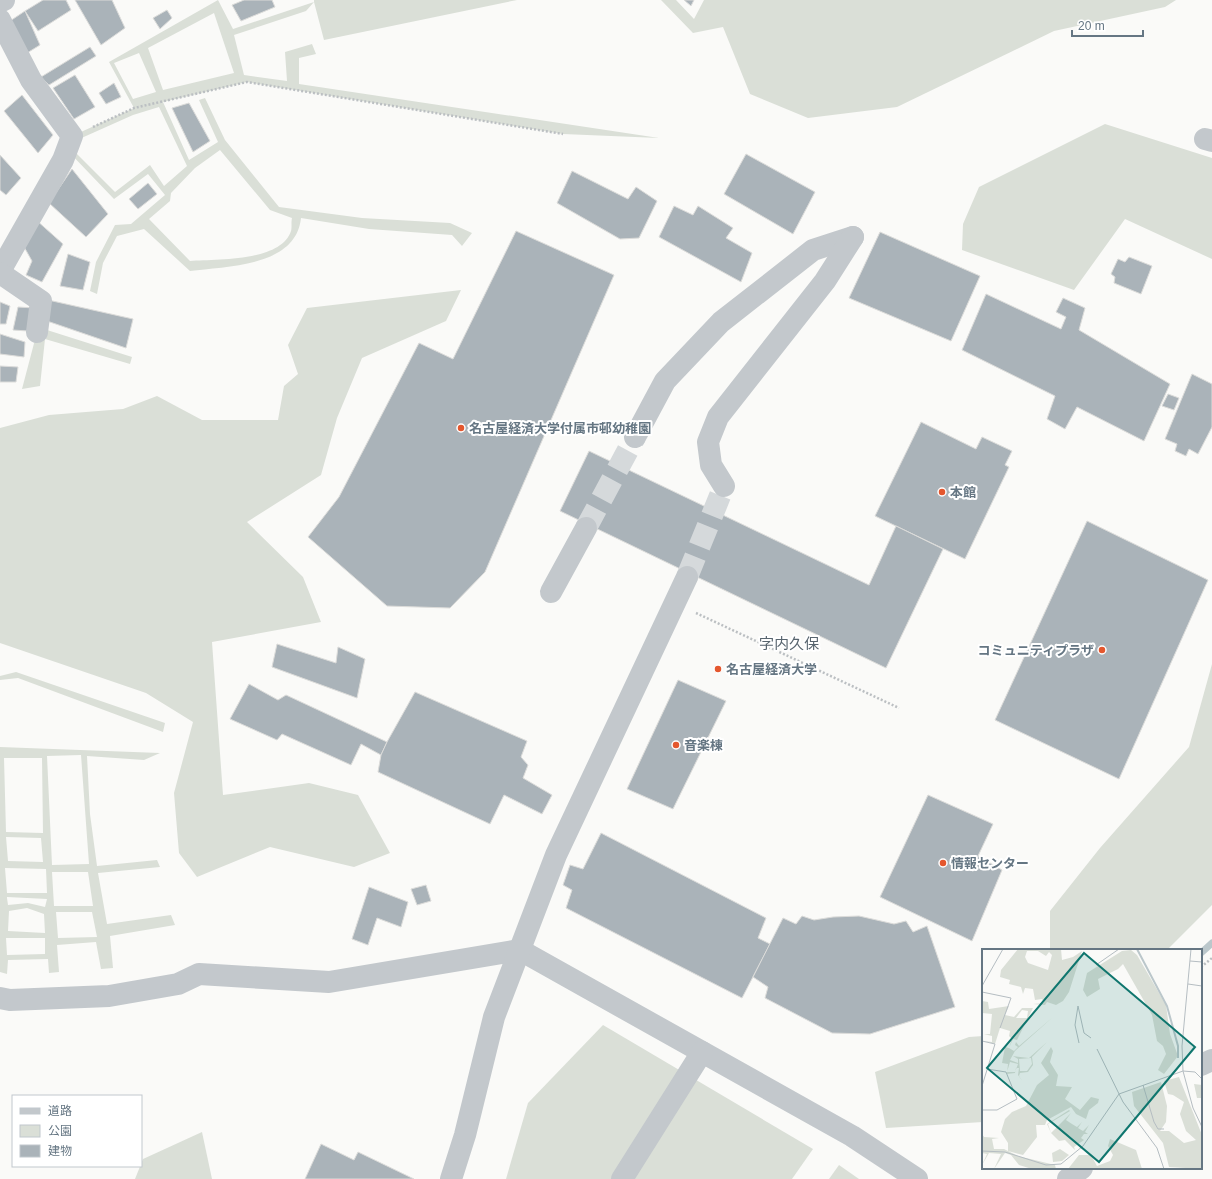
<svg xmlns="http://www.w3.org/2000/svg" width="1212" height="1179" font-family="Helvetica,'Noto Sans JP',sans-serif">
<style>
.green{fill:#dadfd7;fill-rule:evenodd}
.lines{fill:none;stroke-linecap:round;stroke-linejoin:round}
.stream{stroke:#bbc7cb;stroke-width:7}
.building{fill:#aab3b9;stroke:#dcdcda}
.minor-tunnel{stroke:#d5d9db;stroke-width:22;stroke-dasharray:22 11;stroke-linecap:butt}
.path{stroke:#bbbfc2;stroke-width:2.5;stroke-dasharray:2 2;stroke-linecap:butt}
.minor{stroke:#c3c8cc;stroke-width:22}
.poi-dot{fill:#e4572e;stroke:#fff;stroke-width:1.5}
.labels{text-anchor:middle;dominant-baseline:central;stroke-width:4;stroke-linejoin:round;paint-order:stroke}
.poi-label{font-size:13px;font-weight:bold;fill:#657683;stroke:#fff;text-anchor:start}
.quarter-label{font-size:15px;fill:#57646e;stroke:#fff}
.inset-river{fill:none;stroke:#bbc7cb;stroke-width:2}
.inset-road{fill:none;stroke:#b5bdc2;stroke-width:1}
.view{fill:#0f766e;fill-opacity:0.15;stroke:#0f766e;stroke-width:2}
.inset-edge{fill:none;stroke:#657683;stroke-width:2}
</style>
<rect width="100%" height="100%" fill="#fafaf8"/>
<g class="green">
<path d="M218,0L233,29L314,2V0H517L324,40L314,2L306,11L234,35L244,75L287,81L285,52L312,44L316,54L299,58V84L659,138L563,134L247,82L163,102L189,160L218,142L199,100L205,98L225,140L279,207L362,218L450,223L472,233L462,246L452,235L369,229L301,218C296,267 227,266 190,271L144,229L117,236L103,263L97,294L90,291L96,262L115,225L131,224L165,195L148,174L114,199L67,150L72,136L134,108L109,62ZM214,13L234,73L163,90L148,48ZM139,53L156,92L133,99L114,63ZM159,107L187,166L164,186L150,165L115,192L73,150L77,140L133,115ZM220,150L270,210L292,218C291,222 292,228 291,231C281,262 216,259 190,261L149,219L170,201L171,193L195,168Z"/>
<path d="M661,0H676L694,19L704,0H1176L1165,7L1054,31L897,107L808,118L750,94L723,27L693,33Z"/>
<path d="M1105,124L1212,158V259L1125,219L1074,290L962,250L963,224L979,187Z"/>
<path d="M461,290L446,321L362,358L337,418L321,475L247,522L303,577L321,622L212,642L223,795L309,783L358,795L390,853L354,867L270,847L197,877L179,853L174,793L193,722L146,693L0,643V428L49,415L123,409L157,396L202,420H278L284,386L298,374L288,345L307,308Z"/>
<path d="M47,330L132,357L130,364L45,339L40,386L22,389L37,332Z"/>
<path d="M1212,664V905L1167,950H1050V911L1100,848L1189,747Z"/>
<path d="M16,672L165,723L163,732L18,678L0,680V676Z"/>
<path d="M0,747L160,753L144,760L87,756L90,814L97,866L157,860L160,867L98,873L107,924L171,915L175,925L110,936L113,968L101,969L96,942L57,945L59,972L49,973L48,959L8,960L7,974L0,972ZM81,755L89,864L52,865L47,756ZM4,758H42L43,833L6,832ZM6,837L41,838L43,862L8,861ZM5,868L46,869L47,893H7ZM52,872H88L93,906H54ZM7,898V897L47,899L45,907L28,903L8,905ZM27,908L44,914L45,933L8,931L9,911ZM56,912H92L97,937L58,938ZM6,938H45V954L7,955Z"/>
<path d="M603,1025L813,1149L792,1179H506L528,1103Z"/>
<path d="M983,1036V1122L886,1128L875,1072L969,1037Z"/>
<path d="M202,1132L212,1179H135L143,1159Z"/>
<path d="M839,1165L859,1179H829Z"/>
</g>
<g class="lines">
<path class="stream" d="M1201,953L1212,943"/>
</g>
<g class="building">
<path d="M43,0H66L71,10L38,31L25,11Z"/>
<path d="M75,0H112L125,28L101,45Z"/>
<path d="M244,0H272L275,7L241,21L232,5Z"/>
<path d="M684,0H694L691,6Z"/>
<path d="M167,10L172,18L160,29L153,18Z"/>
<path d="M25,11L40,45L27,53L10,21Z"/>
<path d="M90,47L96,56L49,85L41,77Z"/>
<path d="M75,75L95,107L74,119L53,88Z"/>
<path d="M114,83L121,97L106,104L99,93Z"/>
<path d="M22,95L53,135L38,153L4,111Z"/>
<path d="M189,103L210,141L193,152L172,108Z"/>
<path d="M746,154L815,192L793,234L724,194Z"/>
<path d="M0,155L21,178L6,195L0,190Z"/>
<path d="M72,169L108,214L86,237L49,203Z"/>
<path d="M572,171L628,199L636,187L657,201L639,238L620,239L557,203Z"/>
<path d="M148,183L157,194L138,209L129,199Z"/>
<path d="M674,206L693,215L698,206L733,228L726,238L752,253L741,282L659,237Z"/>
<path d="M35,219L63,244L42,282L26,275L32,261L23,245Z"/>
<path d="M516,231L614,275L485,572L450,608L387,606L308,537L339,497L419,343L453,359Z"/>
<path d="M880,232L980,276L951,341L849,298Z"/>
<path d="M68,254L90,262L83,290L60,286Z"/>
<path d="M1129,257L1152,266L1141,294L1114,283L1115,277L1111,274L1118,259L1125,262Z"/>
<path d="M986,294L1061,329L1066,317L1056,312L1063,298L1085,308L1079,330L1170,384L1144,441L1077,407L1065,429L1047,419L1055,396L962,350Z"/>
<path d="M48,300L133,319L126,348L47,321Z"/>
<path d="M0,302L10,306L6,324H0Z"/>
<path d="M18,307L34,308L28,331L13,330Z"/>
<path d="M0,334L25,342L24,357L0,354Z"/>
<path d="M0,366L18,367L16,382H0Z"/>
<path d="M1192,374L1212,384V427L1198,454L1189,449L1186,456L1175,451L1177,444L1165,439Z"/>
<path d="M1168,394L1179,398L1174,410L1162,406Z"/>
<path d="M921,422L976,449L982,437L1012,451L1005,465L1009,467L965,559L875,516Z"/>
<path d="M589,451L869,585L896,526L943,549L886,668L560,511Z"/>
<path d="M1087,521L1208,580L1119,779L995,720Z"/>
<path d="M277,644L336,663L338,647L365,659L357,698L272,667Z"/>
<path d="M678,680L726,701L673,809L627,789Z"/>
<path d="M249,684L278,700L286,695L387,742L381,755L361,744L351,765L282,734L277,740L230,719Z"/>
<path d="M415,692L527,741L521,757L528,765L523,778L552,795L542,814L504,795L490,824L378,772L381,755L387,742Z"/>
<path d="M928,795L993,824L978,856L1002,870L972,941L880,897Z"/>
<path d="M601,833L766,918L758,938L770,944L742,998L566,908L572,890L563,885L570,865L583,869Z"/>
<path d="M426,885L431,901L417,905L411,889Z"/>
<path d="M369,887L408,902L401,927L377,918L368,945L352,939Z"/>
<path d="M802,916L814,920L833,917L859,916L894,924L906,921L913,932L927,926L955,1007L870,1034L832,1033L765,998L768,987L753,977L783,918L796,924Z"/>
<path d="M321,1144L354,1160L358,1152L414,1179H305Z"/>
</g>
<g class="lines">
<g class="minor-tunnel">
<path d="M586,528L635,437"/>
<path d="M687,577L724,486"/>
</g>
<g class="path">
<path d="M93,127L134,108L247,82L563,134"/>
<path d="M696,613L899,708"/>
<path d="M1201,967L1212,958"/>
</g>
<g class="minor">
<path d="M0,2L4,0"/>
<path d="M0,20L31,80L72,136L63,160L0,271"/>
<path d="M1205,139L1212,141"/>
<path d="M0,273L41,301L37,332"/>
<path d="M635,437L665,381L721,322L813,250L853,237"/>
<path d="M724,486L711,465L708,442L718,417L825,281L853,237"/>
<path d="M551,592L586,528"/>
<path d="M0,998L10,1000L109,996L178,984L199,974L329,982L520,950L852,1136L917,1179"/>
<path d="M1201,1065L1212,1060"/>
<path d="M451,1179L465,1135L494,1017L556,855L687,577"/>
<path d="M622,1179L702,1052"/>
<path d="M1068,1179L1082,1168"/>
</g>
</g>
<g class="poi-dot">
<circle cx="461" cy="428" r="4"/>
<circle cx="942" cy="492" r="4"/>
<circle cx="1102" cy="650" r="4"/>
<circle cx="718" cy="669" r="4"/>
<circle cx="676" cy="745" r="4"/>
<circle cx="943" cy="863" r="4"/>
</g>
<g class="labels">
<g class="poi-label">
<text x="469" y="428">名古屋経済大学付属市邨幼稚園</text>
<text x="950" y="492">本館</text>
<text x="1094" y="650" text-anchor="end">コミュニティプラザ</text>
<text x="726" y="669">名古屋経済大学</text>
<text x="684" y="745">音楽棟</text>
<text x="951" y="863">情報センター</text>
</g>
<g class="quarter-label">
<text x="789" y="643">字内久保</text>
</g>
</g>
<g transform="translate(982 949)">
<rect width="220" height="220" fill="#fafaf8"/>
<path d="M36,0H79L80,11L91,8L100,2L87,43L81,52L74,56L65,53L63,56L51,55L62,54L60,50L53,51L51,40L43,39L41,45L39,38L27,35L28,31L18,28L19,21ZM45,2H56L64,7L67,3L70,6L66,21L46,14L43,8ZM149,1L155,6L184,56L188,85L196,107L182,125L176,121L184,105L181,97L175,92L170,66L141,15L136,20L116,30L118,40L105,48L101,41L105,24L140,2ZM0,52L6,53L7,60L27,57L23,66L32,68L40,59H51L35,91L31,90L27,99L32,102L36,98L33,96L34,93L37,97L71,68L33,102L28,111L36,114V110L31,107L47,109L65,93L50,108L51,116L46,123L38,124L37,127L41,133L36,126L37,119H34L33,124L25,125L26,115L20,114L23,98L27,99L30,90L27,87L28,82L18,79L13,95L2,92L10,93V87L2,85H8L10,65L0,64ZM40,61L46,62L45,69H34ZM49,109L50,115L45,122H38L37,110ZM28,113L36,115L33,123H25ZM69,98L71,102L68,113L76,126L74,137L90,138L83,150L98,161L109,148L117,150L116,154L107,161L104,170L94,165L89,158L65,171L63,176H54L55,188L41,206L26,202V194L19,183L23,170L30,163L44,157L55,136L67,126L59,114ZM197,128L220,186V220L187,218L181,194L152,157L150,143L179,133L185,157L184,173L178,182H187L202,194L214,191L204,182L198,165L202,153L191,146L186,145L182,132ZM212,135L220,136V149H215ZM87,161L88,162L68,174L66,175L69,184L89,164L84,171L90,175L95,178L100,173L96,179L101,182L107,176L103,183L106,185H102L99,189L102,191L92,198L93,201L83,191L77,192L69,184L65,175ZM0,185L2,188L17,189L10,190L12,200H22L36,207L73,216L74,220H50L37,216L29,206L23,204L12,220L19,205L7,204L0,216L5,205L0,204ZM128,190L154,201L160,220H86L97,206H109L115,217L128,212L131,206L126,197ZM78,200L87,206L80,212L71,213L70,204Z" fill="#dadfd7" fill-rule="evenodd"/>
<path class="inset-river" d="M155,0L185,57L196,97V109"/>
<path class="inset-road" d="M209,0L200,97L201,122L211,159L220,178M208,12L220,13M114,16L137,0M206,35L220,37M0,37L21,0M0,43L29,49L18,79M96,57L93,76L97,94M96,57L102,84L109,89M0,92L13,95L0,137M115,100L141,153L175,199L182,220M161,136L172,173L176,180H182M0,161H15L35,150L24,123L5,120M0,202L23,203L64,216L79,215L101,197L137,145L201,122L213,123L220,130"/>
<path class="view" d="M102,4L213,98L117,213L5,119Z"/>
<rect width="220" height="220" class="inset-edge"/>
</g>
<rect x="12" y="1095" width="130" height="72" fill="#ffffff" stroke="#c1c8cd"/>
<rect x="20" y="1108" width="20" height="6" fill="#c3c8cc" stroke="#c1c8cd"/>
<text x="48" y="1115" font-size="12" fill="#657683">道路</text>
<rect x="20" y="1125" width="20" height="12" fill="#dadfd7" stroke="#c1c8cd"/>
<text x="48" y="1135" font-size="12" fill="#657683">公園</text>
<rect x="20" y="1145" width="20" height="12" fill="#aab3b9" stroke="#c1c8cd"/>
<text x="48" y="1155" font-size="12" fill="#657683">建物</text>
<path d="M1072 30v6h71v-6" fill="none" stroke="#657683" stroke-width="2"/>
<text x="1078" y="30" font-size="12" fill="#657683" stroke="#ffffff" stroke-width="3" paint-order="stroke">20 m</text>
</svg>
